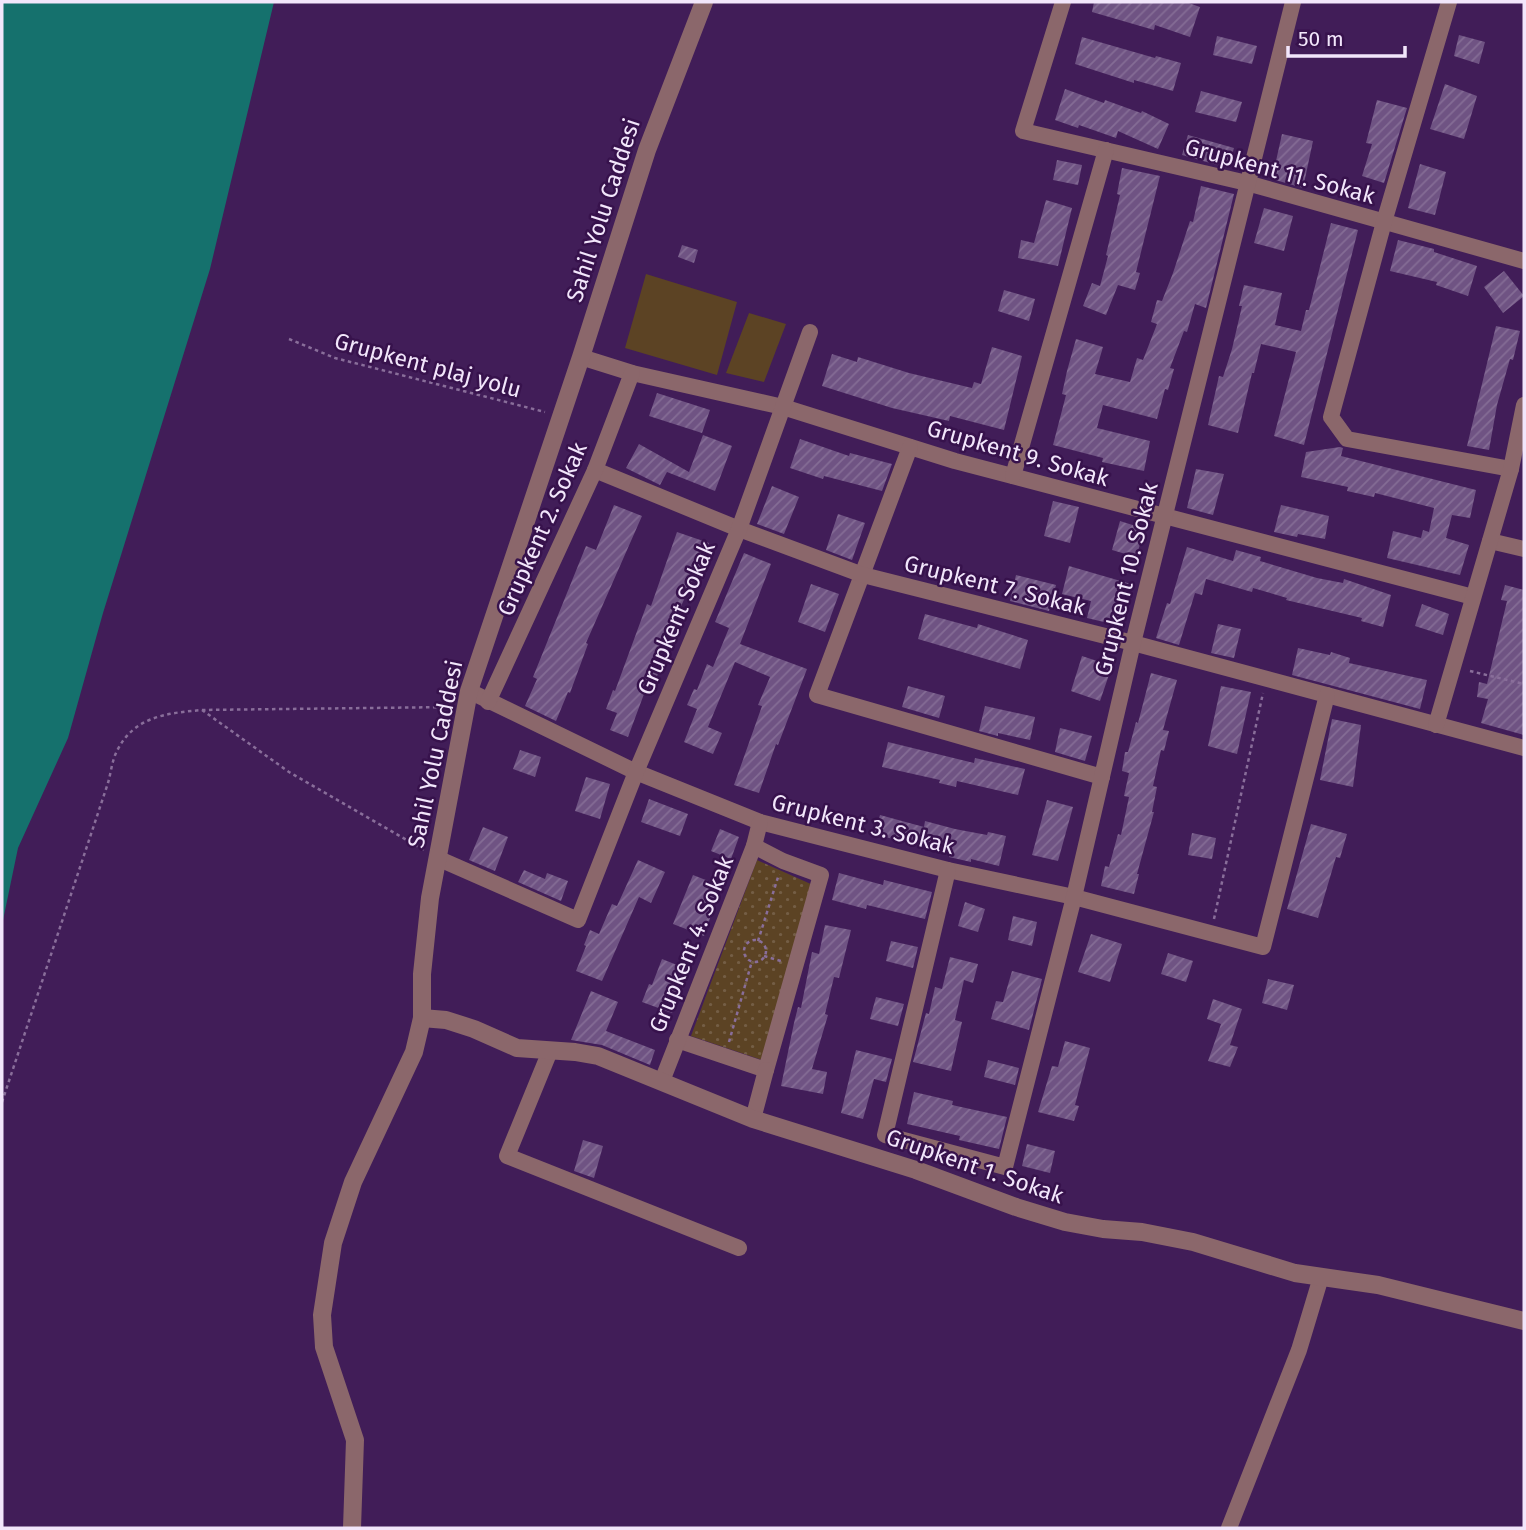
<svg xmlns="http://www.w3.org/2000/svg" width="1526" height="1530" font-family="'Fira Sans',sans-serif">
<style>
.park{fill:url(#park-dots)}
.pitch{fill:#5c4324}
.water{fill:#15716d}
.building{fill:url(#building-hatch)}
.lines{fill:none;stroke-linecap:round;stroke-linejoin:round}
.path{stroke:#896e9a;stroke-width:2.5;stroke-dasharray:3.5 3.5;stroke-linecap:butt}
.minor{stroke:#8b676b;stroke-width:16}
.tertiary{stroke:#8b676b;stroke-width:18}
.labels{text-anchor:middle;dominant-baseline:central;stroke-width:5;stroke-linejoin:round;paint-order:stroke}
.street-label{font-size:23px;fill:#f2e6fb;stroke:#37124c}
</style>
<defs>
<pattern id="park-dots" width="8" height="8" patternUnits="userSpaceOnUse" patternTransform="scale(1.75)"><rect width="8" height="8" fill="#5c4324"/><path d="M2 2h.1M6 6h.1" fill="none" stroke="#745e45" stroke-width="1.8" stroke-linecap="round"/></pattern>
<pattern id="building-hatch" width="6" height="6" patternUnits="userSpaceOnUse" patternTransform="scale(1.75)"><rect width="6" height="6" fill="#6f5383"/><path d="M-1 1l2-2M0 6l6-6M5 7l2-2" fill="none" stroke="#846c95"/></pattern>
</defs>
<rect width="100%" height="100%" fill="#411d58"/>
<path class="park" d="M757,860L813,885L762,1060L691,1036Z"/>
<g class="pitch">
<path d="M646,274L737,302L717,375L625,348Z"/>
<path d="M749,313L786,324L764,382L726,373Z"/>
</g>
<path class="water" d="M2,2H274L210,269L103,613L68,738L18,848L2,925Z"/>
<g class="building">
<path d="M1094,2H1186L1200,7L1190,37L1155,25L1154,30L1092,12Z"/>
<path d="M1459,35L1485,42L1479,64L1454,56Z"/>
<path d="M1217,36L1257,46L1252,64L1213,55Z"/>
<path d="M1082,37L1155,58L1156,56L1181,63L1173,91L1134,80V83L1075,64Z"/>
<path d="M1445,84L1477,96L1464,139L1430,129Z"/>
<path d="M1065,89L1104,103L1105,100L1141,113L1142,111L1169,124L1158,149L1118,131L1116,138L1079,125L1078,128L1055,120Z"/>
<path d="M1201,91L1242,102L1236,122L1195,112Z"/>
<path d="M1377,100L1407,108L1384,183L1362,176L1372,144L1366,143Z"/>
<path d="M1282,134L1313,141L1303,188L1272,179Z"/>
<path d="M1188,135L1234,148L1228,168L1182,155Z"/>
<path d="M1057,160L1082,165L1078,185L1053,180Z"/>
<path d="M1420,164L1446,172L1435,215L1408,208Z"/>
<path d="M1122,168L1160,176L1136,272L1140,273L1135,290L1118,285L1106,315L1083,306L1092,283L1100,286L1108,256L1106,255L1120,195L1117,194Z"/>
<path d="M1201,186L1234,194L1206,308L1195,304L1187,332L1184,331L1170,368L1174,369L1168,390L1165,389L1157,419L1103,405L1097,428L1150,441L1144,471L1102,462L1103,458L1053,445L1066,395L1062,394L1067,371L1076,339L1103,347L1095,374L1130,382L1137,358L1143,360L1157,324L1151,322L1157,300L1162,301L1173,273L1190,221L1193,222Z"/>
<path d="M1046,200L1072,208L1058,266L1018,258L1021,240L1034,243Z"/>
<path d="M1264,208L1293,216L1284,251L1254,243Z"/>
<path d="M1331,223L1358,230L1304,445L1274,436L1296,352L1261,344L1254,373H1252L1238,433L1208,425L1219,376L1223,377L1232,349L1242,306H1239L1244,285L1282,293L1275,325L1301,331L1306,310H1309Z"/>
<path d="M1398,240L1434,249V252L1477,266L1468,296L1436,285L1437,282L1390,271Z"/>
<path d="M682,245L698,250L694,263L678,257Z"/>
<path d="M1504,271L1524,296L1503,313L1484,287Z"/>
<path d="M1004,290L1035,299L1029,321L998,311Z"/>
<path d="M1496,326L1520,331L1513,360L1510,359L1497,405L1489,450L1467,446Z"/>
<path d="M992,347L1022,356L1004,430L950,416L949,421L892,408L822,386L832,354L857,362L858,357L909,373L972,388L974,382L981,384Z"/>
<path d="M657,393L710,410L702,433L649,416Z"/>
<path d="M703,435L732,446L715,491L667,472L660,485L626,468L639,444L689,472Z"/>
<path d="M800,439L849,456L850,453L892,464L882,491L824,476L823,479L790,468Z"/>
<path d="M1340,447L1343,448L1341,456L1476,490L1470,518L1452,515L1446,538L1469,545L1460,575L1387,558L1393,531L1421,538L1423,530L1429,532L1434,508L1375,493L1374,497L1347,491L1348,487L1301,477L1306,452Z"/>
<path d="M1196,469L1224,474L1213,515L1187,508Z"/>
<path d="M772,486L799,497L784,534L757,524Z"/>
<path d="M1053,501L1079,507L1070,543L1044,536Z"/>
<path d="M614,505L642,516L586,643L588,644L570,693L568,692L556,721L525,706L537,679L533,677L586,546L596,550Z"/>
<path d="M1281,505L1329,516L1325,539L1298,534L1297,537L1274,532Z"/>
<path d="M838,514L865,523L852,560L826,550Z"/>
<path d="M1120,521L1145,529L1136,557L1112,550Z"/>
<path d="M677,532L709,543L698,576L695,575L665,642L656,670L659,671L649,696L644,694L628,737L610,730L617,713L606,709L613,690L615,691L647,604L651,606Z"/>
<path d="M1187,547L1233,561L1236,550L1261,557L1260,561L1317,578L1343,583L1344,579L1391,595L1383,627L1361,621L1362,618L1286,600L1287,598L1253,588L1252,592L1206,579L1202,595L1195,593L1179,645L1156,638L1167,603L1170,604Z"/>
<path d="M744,553L771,564L740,644L807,669L778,745L776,744L759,793L734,785L762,706L758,705L770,677L735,662L708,727L722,733L713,754L684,742L697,709L687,705L694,689L697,690L707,664L713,667L729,628L715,622Z"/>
<path d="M1069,566L1131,584L1121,626L1087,618L1091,601L1062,594Z"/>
<path d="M1016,575L1056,585L1049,611L1010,601Z"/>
<path d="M811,584L839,594L825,632L798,622Z"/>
<path d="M1505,585L1524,590V735L1481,723L1488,699L1477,697L1479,682L1487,684L1507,601L1501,600Z"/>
<path d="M1422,604L1449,614L1443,635L1415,626Z"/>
<path d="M925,614L977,628L978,624L1028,640L1020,669L918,639Z"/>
<path d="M1218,624L1241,629L1234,658L1211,653Z"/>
<path d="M1298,648L1330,655L1331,652L1350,658L1349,663L1427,680L1420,709L1292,675Z"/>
<path d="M1082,656L1112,666L1100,701L1071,691Z"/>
<path d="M1151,673L1177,680L1163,730L1169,731L1164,751L1161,750L1153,786L1157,787L1152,812H1154L1137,874H1139L1134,894L1101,886L1105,866L1109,867L1118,834L1121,835L1129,797L1124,796L1129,773L1122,771L1125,752H1128L1136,722L1138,723Z"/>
<path d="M908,686L945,696L939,718L902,707Z"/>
<path d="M1221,686L1251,692L1237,754L1208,746Z"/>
<path d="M985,706L1035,717L1030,740L998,733V736L979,731Z"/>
<path d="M1332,719L1361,725L1353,787L1320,780Z"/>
<path d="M1060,728L1092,736L1085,761L1055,752Z"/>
<path d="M888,742L974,763L975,758L1025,769L1018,795L957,781L956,787L939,783L940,780L882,767Z"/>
<path d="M520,750L541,757L535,777L513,769Z"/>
<path d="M586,777L610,784L600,819L575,811Z"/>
<path d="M649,799L688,814L680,836L641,822Z"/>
<path d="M1047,800L1073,807L1058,861L1032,855Z"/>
<path d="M880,815L924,827L925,821L955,829L987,835L988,832L1006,836L999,866L971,859V862L949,857L950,854L874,834Z"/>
<path d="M1311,824L1347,834L1340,858L1336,857L1318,918L1287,909Z"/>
<path d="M483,827L508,837L495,871L469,860Z"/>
<path d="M720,829L739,837L731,859L711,851Z"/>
<path d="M1192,833L1216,838L1212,859L1188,855Z"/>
<path d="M638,860L665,872L651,903L639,897L602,981L576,971L586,946L584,945L590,930L599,934L612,904L617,906Z"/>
<path d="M524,870L545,879L547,873L568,881L561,901L518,882Z"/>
<path d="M839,873L883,885L884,880L932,892L925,919L867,905L866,909L832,900Z"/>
<path d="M693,875L721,886L704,936L673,924Z"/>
<path d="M965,902L985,909L978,932L958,926Z"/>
<path d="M1013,916L1037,922L1032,946L1008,940Z"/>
<path d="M825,925L851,930L839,978L834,977L825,1014L828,1015L812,1069L827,1072L823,1094L781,1086L794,1023L798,1007L801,1008L812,952L819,954Z"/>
<path d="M1091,934L1122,944L1110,982L1078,972Z"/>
<path d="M891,941L918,947L913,968L886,961Z"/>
<path d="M1168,953L1193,961L1186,982L1161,974Z"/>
<path d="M950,957L978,964L973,983L964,980L955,1020L962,1022L951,1071L913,1062L926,1013L929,1014L935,987L942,989Z"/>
<path d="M662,959L687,969L672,1013L642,1002L649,984L652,985Z"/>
<path d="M1012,971L1042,979L1029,1030L991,1019L996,1001L1003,1002Z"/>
<path d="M1268,979L1294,985L1287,1010L1262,1003Z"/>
<path d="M591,991L618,1002L606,1031L655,1050L650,1065L602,1045L571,1040Z"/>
<path d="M876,997L904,1004L898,1026L870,1019Z"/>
<path d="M1213,999L1242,1009L1230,1045L1238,1047L1230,1067L1208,1061L1221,1024L1207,1019Z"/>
<path d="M1065,1041L1090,1048L1075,1105L1079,1106L1074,1121L1038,1112L1052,1066L1058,1067Z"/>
<path d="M856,1050L892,1059L886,1082L874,1079L863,1119L841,1113Z"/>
<path d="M988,1060L1019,1068L1015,1085L984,1077Z"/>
<path d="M914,1092L953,1101L952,1105L1007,1117L999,1149L959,1140L960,1136L907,1124Z"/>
<path d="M583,1140L603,1146L594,1178L574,1171Z"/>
<path d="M1027,1144L1055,1151L1050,1173L1022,1166Z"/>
</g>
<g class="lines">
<g class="path">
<path d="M289,339L335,358L545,412"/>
<path d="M1470,671L1524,684"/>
<path d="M202,710L289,772L424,850"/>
<path d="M1214,919L1263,693"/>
<circle cx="755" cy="951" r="11"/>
<path d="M758,941L779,874"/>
<path d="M764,956L781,961"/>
<path d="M729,1042L752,961"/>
<path d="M2,1102L108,783C111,773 112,760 117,751C134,716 168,713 202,710L450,707"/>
</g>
<g class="minor">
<path d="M1063,2L1023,131L1247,183L1524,261"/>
<path d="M1449,2L1384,222L1331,417L1347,439L1511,469"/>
<path d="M581,357L632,373L783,407L955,461L1473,597"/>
<path d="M910,447L817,695L1102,777"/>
<path d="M595,470L739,529L863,575L1133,643L1524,748"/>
<path d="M1013,476L1106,150"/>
<path d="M1490,541L1524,549"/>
<path d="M469,691L636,772L760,822L948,870L1074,897L1263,947L1327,695"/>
<path d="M488,702L595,470L632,373"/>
<path d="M1436,725L1511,469L1524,405"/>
<path d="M437,858L578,920L636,772L739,529L810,332"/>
<path d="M948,870L885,1135L1005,1167L1074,897L1133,643L1293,2"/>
<path d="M677,1040L766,1070L821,875L783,861L754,846"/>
<path d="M550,1051L507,1156L739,1248"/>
<path d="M662,1081L754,846L760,822"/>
<path d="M753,1119L766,1070"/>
<path d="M1229,1528L1299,1350L1321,1277"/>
</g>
<g class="tertiary">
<path d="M422,1018L446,1020L474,1029L517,1048L575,1052L598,1056L753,1119L916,1170L1016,1207L1065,1222L1103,1229L1142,1232L1193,1242L1295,1273L1378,1285L1524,1321"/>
<path d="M352,1528L355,1440L324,1347L322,1315L333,1243L353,1182L414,1052L422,1018V974L430,898L469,691L581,357L647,150L704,2"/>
</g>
</g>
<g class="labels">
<g class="street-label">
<text transform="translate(1280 171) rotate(15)">Grupkent 11. Sokak</text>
<text transform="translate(603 210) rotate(-72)">Sahil Yolu Caddesi</text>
<text transform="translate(428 365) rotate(15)">Grupkent plaj yolu</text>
<text transform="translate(1018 453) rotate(16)">Grupkent 9. Sokak</text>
<text transform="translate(542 529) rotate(-66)">Grupkent 2. Sokak</text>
<text transform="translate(1126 579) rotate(-76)">Grupkent 10. Sokak</text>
<text transform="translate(995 585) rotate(14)">Grupkent 7. Sokak</text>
<text transform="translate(676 618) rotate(-67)">Grupkent Sokak</text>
<text transform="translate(435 754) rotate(-78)">Sahil Yolu Caddesi</text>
<text transform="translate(863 824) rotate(14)">Grupkent 3. Sokak</text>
<text transform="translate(691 944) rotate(-68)">Grupkent 4. Sokak</text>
<text transform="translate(975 1166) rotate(19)">Grupkent 1. Sokak</text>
</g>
</g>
<rect width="1526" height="1530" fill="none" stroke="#f2e6fb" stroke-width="7"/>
<path d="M1288 46v10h117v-10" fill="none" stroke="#f2e6fb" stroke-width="3.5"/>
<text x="1298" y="46" font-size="21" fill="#f2e6fb" stroke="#37124c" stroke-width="5" paint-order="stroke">50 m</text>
</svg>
